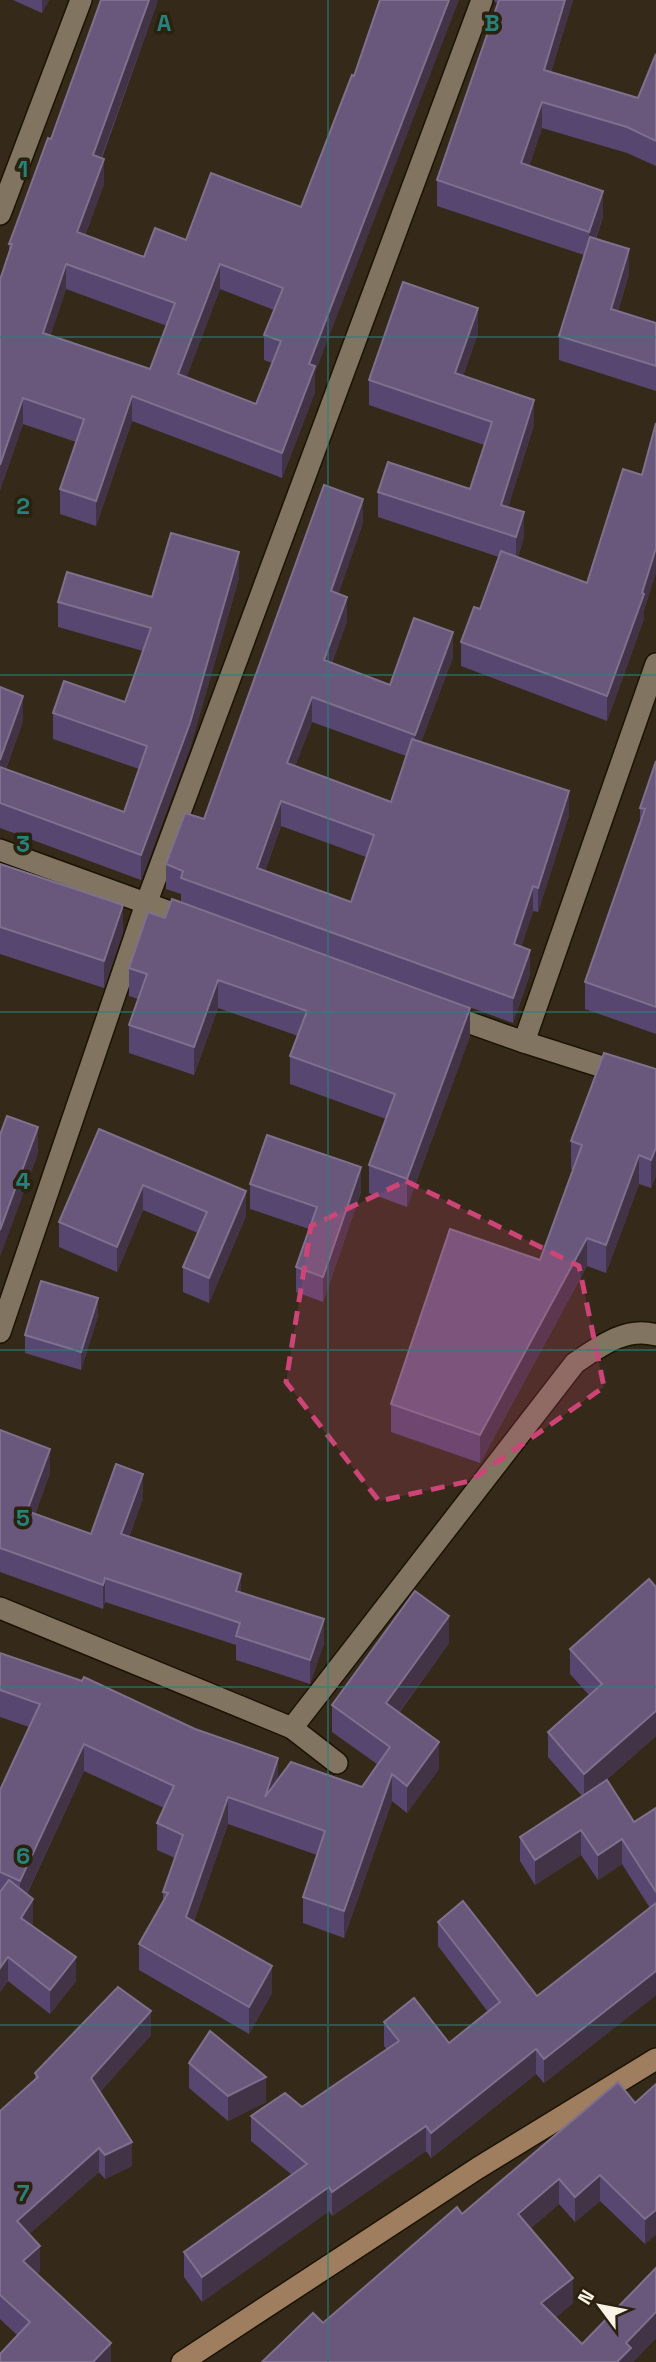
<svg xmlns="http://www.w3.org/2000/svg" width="656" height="2362" font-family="'Space Grotesk',sans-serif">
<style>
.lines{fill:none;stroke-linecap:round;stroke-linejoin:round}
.street-casing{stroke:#1c1303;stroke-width:24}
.secondary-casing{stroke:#1c1303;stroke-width:24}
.street{stroke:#817562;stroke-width:21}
.secondary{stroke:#9e7e5f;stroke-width:21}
.wall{fill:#57466f;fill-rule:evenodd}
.shaded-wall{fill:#423347}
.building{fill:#69587c;stroke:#7f708d;stroke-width:2;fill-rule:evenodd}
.marked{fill:#cd4477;fill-opacity:0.2;stroke:#cd4477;stroke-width:5;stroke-dasharray:14 9;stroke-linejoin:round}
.grid{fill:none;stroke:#26827a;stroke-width:2;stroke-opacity:0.55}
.grid-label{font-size:23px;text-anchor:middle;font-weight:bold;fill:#26827a;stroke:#2b210f;stroke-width:7;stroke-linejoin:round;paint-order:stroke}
</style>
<rect width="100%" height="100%" fill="#352a19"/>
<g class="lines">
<g class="street-casing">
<g id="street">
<path d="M0,214L81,0"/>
<path d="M0,850L192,920"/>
<path d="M445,1014L524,1042L656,1084"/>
<path d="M524,1042L656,664"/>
<path d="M0,1332L146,904L482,0"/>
<path d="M0,1608L292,1728L337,1763"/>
<path d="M292,1728L575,1363C599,1347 626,1326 656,1335"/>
</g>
</g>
<g class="secondary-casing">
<path id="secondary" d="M182,2362L478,2168L656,2059"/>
</g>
<use href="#street" class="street"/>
<use href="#secondary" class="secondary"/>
</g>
<g class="wall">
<path d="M13,0H49L42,13Z"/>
<path d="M101,0H158L102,158L104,184L85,235L144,257L186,240L301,207L315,373V392L282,478L132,421L96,526L60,514V489L76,442L23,424L0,490V280L9,253V244L51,139ZM66,289L167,326L150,369L50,336ZM220,289L274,310L264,335V360L272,363L256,404L186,378Z"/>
<path d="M494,0H573L551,72L638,98L656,54V166L627,153L542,128L529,166L603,217L596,239L629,274L618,311L656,323V391L559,360V336L584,255L437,206V180L498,3L495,2Z"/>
<path d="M478,333L463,376L534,425L508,507L524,537L518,557L587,583L642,475L656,423V572L644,610V619L607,721L461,666V642L480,609L499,557L378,517V492L470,489L484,445L369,405V380Z"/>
<path d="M363,523L338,594L347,621L332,663L390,685L453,657L421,742L569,815L538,912L533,911L521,947L530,974L513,1023L181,902V894L166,889V864L204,819ZM312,722L406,756L391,802L295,766ZM281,826L366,857L351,902L265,871Z"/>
<path d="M239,578L190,748L141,880L0,828V687L23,721L6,769L124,812L139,769L53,739V713L125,702L143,651L58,627V602L152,597Z"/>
<path d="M656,761V1034L585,1009V982L640,822V808Z"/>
<path d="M0,864L123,932L104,988L0,954Z"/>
<path d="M148,912L470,1036L407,1207L369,1193V1165L386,1119L290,1084V1056L298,1036L218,1008L194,1075L129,1053V1025L138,999L129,996V968Z"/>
<path d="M656,1069V1176L651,1188L639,1184L606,1273L587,1266L480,1463L391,1432V1404L540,1260L573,1170L571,1169V1141Z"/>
<path d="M99,1129L246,1216L209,1303L183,1292V1267L198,1233L143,1210L117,1272L59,1247V1222Z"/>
<path d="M250,1184L361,1192L323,1302L296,1292V1267L309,1229L250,1209Z"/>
<path d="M98,1316L81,1370L25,1353V1335Z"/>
<path d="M0,1430L50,1473L35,1514L91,1534L143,1498L129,1537L241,1593L324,1643L310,1684L236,1660V1645L105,1602L103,1609L0,1572Z"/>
<path d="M656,1587V1736L605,1781L634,1822L656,1808V1995L544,2083L536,2074L431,2158L426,2151L332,2216L329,2211L202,2302L184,2277V2252L292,2175L251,2141V2116L302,2107L387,2050L384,2046V2022L449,2043L488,2012L438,1946V1922L537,1996L650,1908L622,1864L598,1880L581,1855L535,1885L520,1861V1837L582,1796L548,1757V1732L589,1695L570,1674V1649Z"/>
<path d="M449,1643L399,1713L439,1769L407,1813L392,1801L344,1938L303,1923V1897L317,1855L228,1824L194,1921L272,1993L249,2034L139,1970V1944L163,1902V1892L175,1858L157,1850V1823L164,1808L84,1771L27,1894L33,1923L31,1925L76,1981L50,2014L8,1981L0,1992V1790L29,1727L0,1717V1653L278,1780L362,1787L377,1764L332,1732V1705Z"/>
<path d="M151,2035L100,2092L132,2166L105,2179L99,2172L29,2234L40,2271L37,2274L111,2362L17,2335L0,2319V2111L35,2079V2073Z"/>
<path d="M189,2063L266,2102L228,2121L189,2088Z"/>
<path d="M656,2084L645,2244L600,2201L575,2222L559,2204L531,2228L573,2303L555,2318L582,2344L656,2268V2338L633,2362L323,2323L462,2214L635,2103Z"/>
</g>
<g class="shaded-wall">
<path d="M42,0H49L42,13Z"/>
<path d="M149,0H158L93,180V155Z"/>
<path d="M449,0H459L315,373V392L282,478V453L309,364Z"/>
<path d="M565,0H573L544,95V70Z"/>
<path d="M542,102V128L521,189V163Z"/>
<path d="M104,159V184L77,258V232Z"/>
<path d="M603,191V217L589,257V232Z"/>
<path d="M629,249V274L611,333V309Z"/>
<path d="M66,264V289L43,359V333Z"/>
<path d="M220,264V289L178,400V374Z"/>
<path d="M478,308V333L455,398V373Z"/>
<path d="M132,396V421L96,526V501Z"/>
<path d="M23,398V424L0,490V465Z"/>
<path d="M534,400V425L501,530V505Z"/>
<path d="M363,499V523L331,616V591Z"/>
<path d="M524,512V537L516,562V537Z"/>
<path d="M656,548V572L644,610V619L607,721V696Z"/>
<path d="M239,552V578L190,748L141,880V855Z"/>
<path d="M347,597V621L324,685V660Z"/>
<path d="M453,632V657L415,759V735Z"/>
<path d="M23,696V721L0,785V760Z"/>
<path d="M312,697V722L287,788V763Z"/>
<path d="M569,791V815L538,912V888Z"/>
<path d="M281,801V826L257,893V868Z"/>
<path d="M533,886V911L514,969V944Z"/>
<path d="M123,905V932L104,988V961Z"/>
<path d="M530,950V974L513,1023V998Z"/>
<path d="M218,980V1008L194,1075V1047Z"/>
<path d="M470,1008V1036L407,1207V1179Z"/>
<path d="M38,1127V1154L0,1257V1230Z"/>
<path d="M656,1148V1176L651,1188V1160Z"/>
<path d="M639,1155V1184L606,1273V1245Z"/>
<path d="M361,1167V1192L323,1302V1277Z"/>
<path d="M143,1185V1210L117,1272V1247Z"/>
<path d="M246,1191V1216L209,1303V1278Z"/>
<path d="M587,1238V1266L480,1463V1435Z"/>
<path d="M98,1298V1316L81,1370V1352Z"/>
<path d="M50,1449V1473L27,1535V1511Z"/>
<path d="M143,1474V1498L121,1558V1534Z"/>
<path d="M241,1574V1598L236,1591Z"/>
<path d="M105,1578V1602L103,1609V1585Z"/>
<path d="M449,1616V1643L386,1730V1703Z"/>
<path d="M324,1619V1643L310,1684V1660Z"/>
<path d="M656,1711V1736L584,1799V1774Z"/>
<path d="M439,1742V1769L407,1813V1786Z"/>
<path d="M84,1744V1771L20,1908V1881Z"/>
<path d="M278,1758V1785L265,1797Z"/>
<path d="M392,1774V1801L344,1938V1911Z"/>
<path d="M228,1797V1824L186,1944V1917Z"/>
<path d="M581,1830V1855L535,1885V1860Z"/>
<path d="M622,1839V1864L598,1880V1855Z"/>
<path d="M33,1899V1923L21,1941V1918Z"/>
<path d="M8,1957V1981L0,1992V1968Z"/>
<path d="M76,1957V1981L50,2014V1990Z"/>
<path d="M272,1966V1993L249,2034V2007Z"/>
<path d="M656,1971V1995L544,2083V2059Z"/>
<path d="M151,2011V2035L91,2102V2078Z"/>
<path d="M536,2049V2074L431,2158V2133Z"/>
<path d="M266,2077V2102L228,2121V2096Z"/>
<path d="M426,2126V2151L332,2216V2192Z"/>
<path d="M132,2142V2166L105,2179V2155Z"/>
<path d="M99,2148V2172L17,2245V2221Z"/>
<path d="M600,2175V2201L575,2222V2197Z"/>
<path d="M559,2179V2204L518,2239V2214Z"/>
<path d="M329,2187V2211L202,2302V2277Z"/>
<path d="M656,2210V2235L645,2244V2219Z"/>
<path d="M40,2246V2271L23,2286V2261Z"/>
<path d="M573,2278V2303L541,2329V2303Z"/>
<path d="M656,2312V2338L633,2362H617L626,2343Z"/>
<path d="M111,2343V2362H93Z"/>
</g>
<g class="building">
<path d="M101,0H149L93,155L104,159L77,232L144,257L155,228L186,240L211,173L301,207L352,75L354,76L380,0H449L309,364L315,366L282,453L132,396L96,501L60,489L84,419L23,398L0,465V280L12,244H9L15,228L48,138L51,139ZM66,264L175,303L150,369L43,333ZM220,264L283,288L264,335L281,341L256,404L178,374Z"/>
<path d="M499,0H565L544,70L638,98L656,54V141L627,127L542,102L521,163L603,191L589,232L437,180Z"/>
<path d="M590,237L629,249L611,309L656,323V366L559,336Z"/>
<path d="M403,282L478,308L455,373L534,400L501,505L524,512L516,537L378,492L388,462L470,489L492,422L369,380Z"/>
<path d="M656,423V548L642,593L644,594L607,696L461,642L474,607L480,609L501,551L587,583L623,469L642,475Z"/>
<path d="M324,485L363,499L331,591L347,597L324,660L390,685L414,618L453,632L415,735L312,697L287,763L391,802L412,739L569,791L538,888L533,886L514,944L530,950L513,998L181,878L183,871L166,864L185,813L204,819ZM281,801L374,835L351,902L257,868Z"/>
<path d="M171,533L239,552L190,723L141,855L0,803V767L124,812L147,746L53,713L64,681L125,702L151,628L58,602L67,572L152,597Z"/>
<path d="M0,687L23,696L0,760Z"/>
<path d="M656,761V1007L585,982L645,809L640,808Z"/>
<path d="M0,864L123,905L104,961L0,927Z"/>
<path d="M172,899L470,1008L407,1179L369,1165L395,1094L290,1056L307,1011L218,980L194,1047L129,1025L147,974L129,968L148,912L165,918Z"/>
<path d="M604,1053L656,1069V1148L651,1160L639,1155L606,1245L587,1238L480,1435L391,1404L450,1229L540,1260L582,1145L571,1141Z"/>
<path d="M7,1116L38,1127L0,1230V1135Z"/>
<path d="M99,1129L246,1191L209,1278L183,1267L207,1212L143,1185L117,1247L59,1222Z"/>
<path d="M267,1135L361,1167L323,1277L296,1267L317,1207L250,1184Z"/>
<path d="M41,1281L98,1298L81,1352L25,1335Z"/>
<path d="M0,1430L50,1449L27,1511L91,1534L116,1464L143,1474L121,1534L241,1574L236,1591L324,1619L310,1660L236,1636L240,1623L105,1578L103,1585L0,1548Z"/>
<path d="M649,1579L656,1587V1711L584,1774L548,1732L602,1684L570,1649Z"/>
<path d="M415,1591L449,1616L386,1703L439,1742L407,1786L392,1774L344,1911L303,1897L325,1831L228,1797L186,1917L272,1966L249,2007L139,1944L168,1893L163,1892L183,1835L157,1823L174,1786L84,1744L20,1881L0,1872V1790L40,1704L0,1690V1653L82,1681L84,1677L195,1729L278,1758L265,1797L291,1762L362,1787L390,1747L332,1705Z"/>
<path d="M607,1780L634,1822L656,1808V1892L622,1839L598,1855L581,1830L535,1860L520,1837Z"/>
<path d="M9,1880L33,1899L21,1918L76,1957L50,1990L8,1957L0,1968V1892Z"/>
<path d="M463,1901L537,1996L656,1903V1971L544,2059L536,2049L431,2133L426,2126L332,2192L329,2187L202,2277L184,2252L307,2164L251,2116L285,2093L302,2107L399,2041L384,2022L414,1998L449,2043L500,2002L438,1922Z"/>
<path d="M118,1987L151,2011L91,2078L132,2142L105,2155L99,2148L17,2221L40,2246L23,2261L111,2343L93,2362H0V2354L30,2322L0,2295V2111L38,2077L35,2073Z"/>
<path d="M210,2031L266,2077L228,2096L189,2063Z"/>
<path d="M618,2082L635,2103L656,2084V2210L645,2219L600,2175L575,2197L559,2179L518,2214L573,2278L541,2303L582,2344L656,2268V2312L626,2343L631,2348L617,2362H262L313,2313L323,2323L457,2207L462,2214Z"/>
</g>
<path class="marked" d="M406,1181L579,1266L604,1387L470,1481L379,1501L286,1382L311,1226Z"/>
<path class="grid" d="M328,0V2362M0,337H656M0,675H656M0,1012H656M0,1350H656M0,1687H656M0,2025H656"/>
<g class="grid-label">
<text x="164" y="31">A</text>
<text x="492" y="31">B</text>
<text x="23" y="177">1</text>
<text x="23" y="514">2</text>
<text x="23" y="852">3</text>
<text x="23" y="1189">4</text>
<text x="23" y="1526">5</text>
<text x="23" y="1864">6</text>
<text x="23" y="2201">7</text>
</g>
<g transform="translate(600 2306) rotate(302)" stroke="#2b210f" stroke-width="5" paint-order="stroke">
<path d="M0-5L12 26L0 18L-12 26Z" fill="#f9f2e7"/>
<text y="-10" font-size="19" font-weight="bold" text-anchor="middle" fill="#f9f2e7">N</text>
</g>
</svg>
